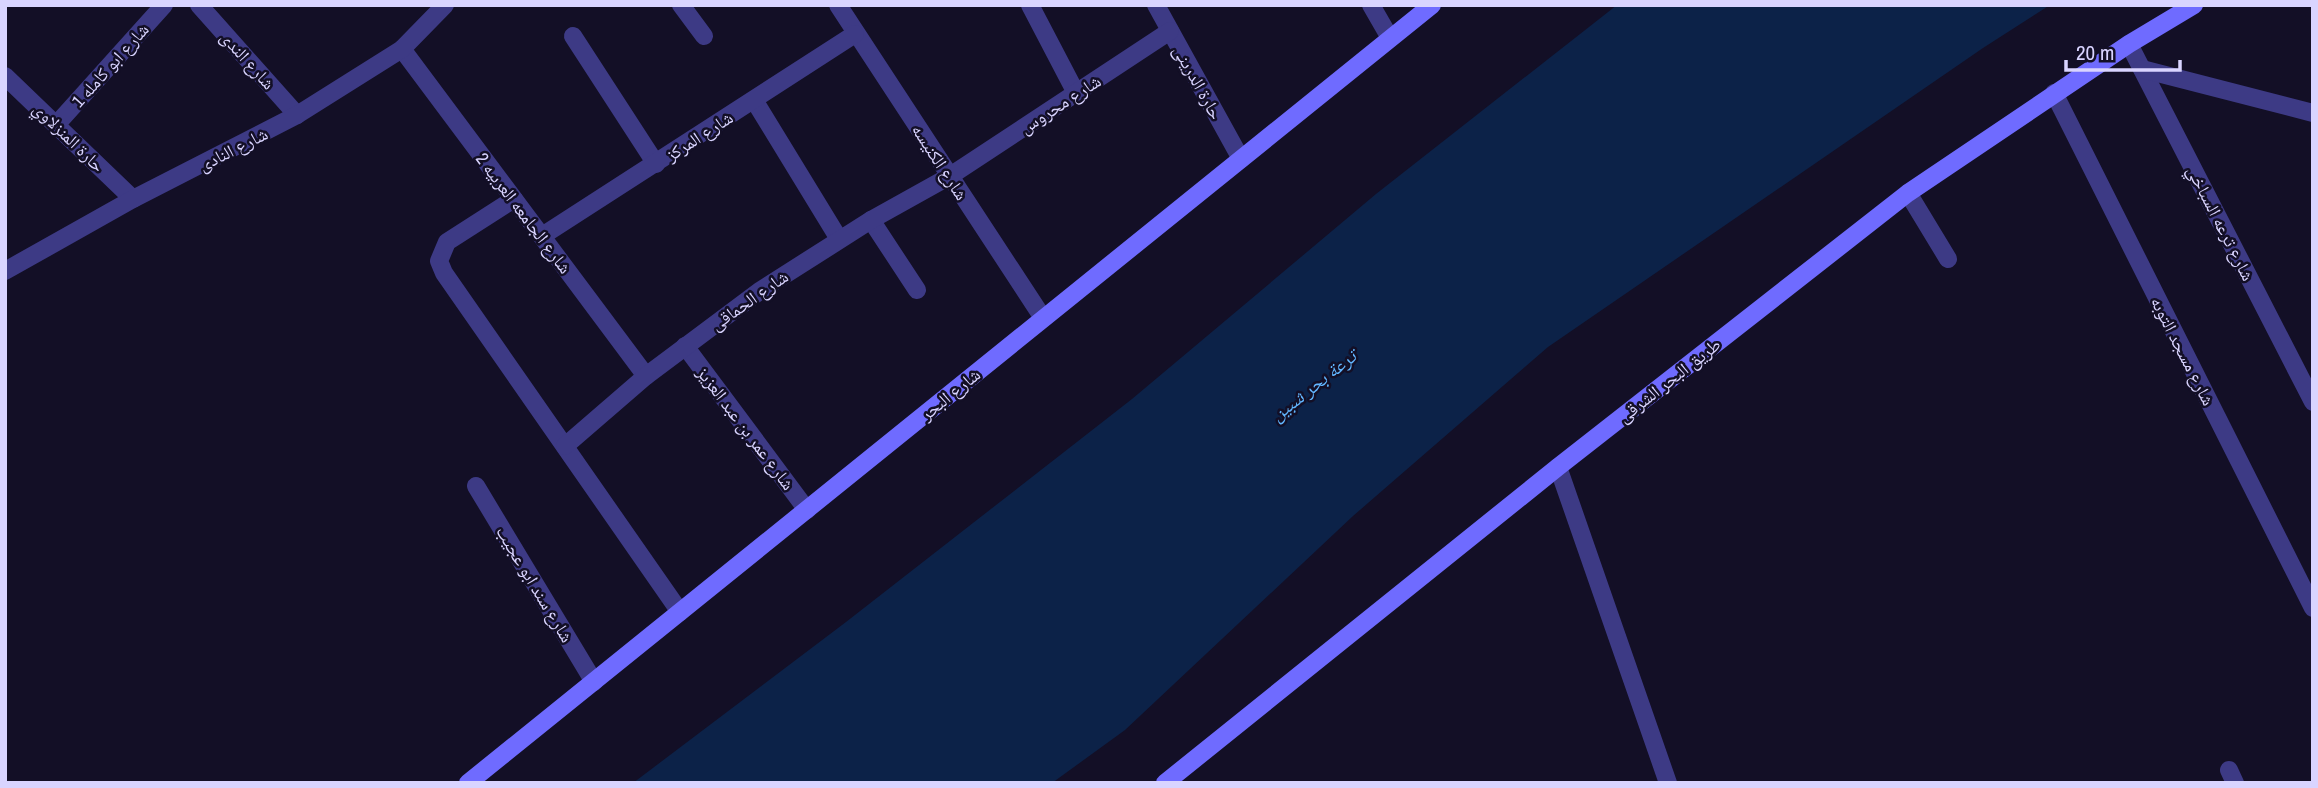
<svg xmlns="http://www.w3.org/2000/svg" width="2318" height="788" font-family="'Archivo Narrow','Noto Naskh Arabic',sans-serif">
<style>
.water{fill:#0c2248}
.lines{fill:none;stroke-linecap:round;stroke-linejoin:round}
.lane{stroke:#3d3a85;stroke-width:18}
.street{stroke:#3d3a85;stroke-width:18}
.secondary{stroke:#6f6bff;stroke-width:18}
.labels{text-anchor:middle;dominant-baseline:central;stroke-width:5;stroke-linejoin:round;paint-order:stroke}
.street-label{font-size:18px;fill:#d9d4ff;stroke:#130f26}
.water-label{font-size:19px;font-style:italic;fill:#62b6ff;stroke:#130f26}
</style>
<rect width="100%" height="100%" fill="#130f26"/>
<path class="water" d="M1617,5H2050L1983,48L1548,347L1353,516L1125,730L1052,783H633L846,622L1132,399L1376,194Z"/>
<g class="lines">
<path class="lane" d="M1908,193L1948,259"/>
<g class="street">
<path d="M199,5L297,115"/>
<path d="M681,5L704,36"/>
<path d="M838,5L1043,318"/>
<path d="M1030,5L1076,93"/>
<path d="M1156,5L1241,159"/>
<path d="M1371,5L1390,38"/>
<path d="M573,36L656,164"/>
<path d="M2129,44L2313,402"/>
<path d="M402,49L646,376"/>
<path d="M2142,69L2313,113"/>
<path d="M5,76L133,199"/>
<path d="M2054,93L2313,608"/>
<path d="M754,100L839,239"/>
<path d="M56,125L164,5"/>
<path d="M514,199L447,242L439,261L444,273L680,612"/>
<path d="M871,220L917,290"/>
<path d="M542,236L855,34"/>
<path d="M5,271L133,199L297,115L402,49L445,5"/>
<path d="M685,346L807,510"/>
<path d="M565,446L646,376L761,290L871,220L950,176L1170,31"/>
<path d="M1558,467L1668,783"/>
<path d="M476,486L594,682"/>
<path d="M2229,770L2235,783"/>
</g>
<g class="secondary">
<path d="M468,783L1432,5"/>
<path d="M1165,783L1558,467L1908,193L2129,44L2194,5"/>
</g>
</g>
<g class="labels">
<g class="street-label">
<text transform="translate(248 60) rotate(48)">شارع الندى</text>
<text transform="translate(110 65) rotate(-48)">شارع ابو كامله 1</text>
<text transform="translate(1198 82) rotate(61)">حارة الدرينى</text>
<text transform="translate(1060 104) rotate(-33)">شارع محروس</text>
<text transform="translate(699 136) rotate(-33)">شارع المركز</text>
<text transform="translate(69 137) rotate(44)">حارة المنزلاوي</text>
<text transform="translate(233 149) rotate(-27)">شارع النادى</text>
<text transform="translate(940 162) rotate(57)">شارع الكنيسه</text>
<text transform="translate(524 213) rotate(53)">شارع الجامعه العربيه 2</text>
<text transform="translate(2221 223) rotate(63)">شارع ترعه السباخي</text>
<text transform="translate(749 300) rotate(-35)">شارع الحماقى</text>
<text transform="translate(2183 351) rotate(63)">شارع مسجد التوبه</text>
<text transform="translate(1669 380) rotate(-38)">طريق البحر الشرقى</text>
<text transform="translate(950 394) rotate(-39)">شارع البحر</text>
<text transform="translate(746 428) rotate(53)">شارع عمر بن عبد العزيز</text>
<text transform="translate(535 584) rotate(59)">شارع سند ابو عجيب</text>
</g>
<g class="water-label">
<text transform="translate(1313 385) rotate(-38)">ترعة بحر شبين</text>
</g>
</g>
<rect width="2318" height="788" fill="none" stroke="#d9d4ff" stroke-width="14"/>
<path d="M2066 60v10h114v-10" fill="none" stroke="#d9d4ff" stroke-width="3.5"/>
<text x="2076" y="60" font-size="21" fill="#d9d4ff" stroke="#130f26" stroke-width="5" paint-order="stroke">20 m</text>
</svg>
